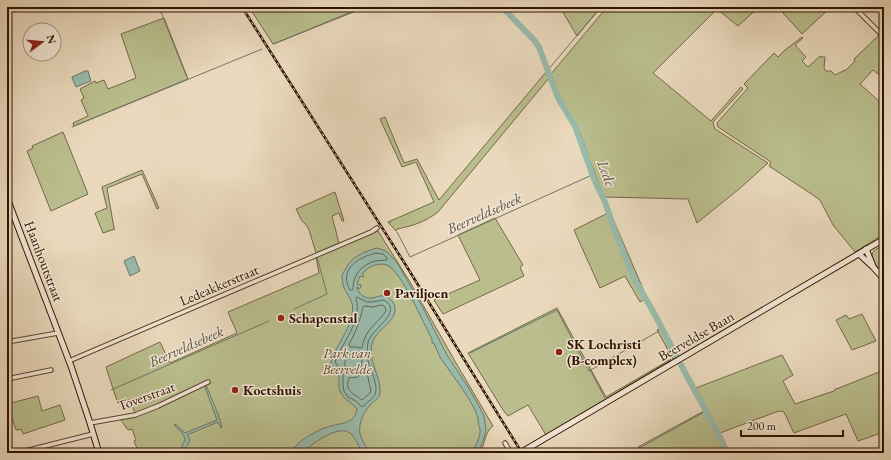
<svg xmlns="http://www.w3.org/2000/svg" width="891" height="460" font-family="'EB Garamond',serif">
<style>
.green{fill:#babe8e;stroke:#756848}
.water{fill:#98bbac;stroke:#6e7768}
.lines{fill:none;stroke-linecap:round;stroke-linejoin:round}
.shore{stroke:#646656;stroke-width:1}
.stream{stroke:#6e7768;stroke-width:1}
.river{stroke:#98bbac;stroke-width:6}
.street-casing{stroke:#5e4430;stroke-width:5.5}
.secondary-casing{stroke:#301201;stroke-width:7}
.street{stroke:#f1e6d4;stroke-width:3.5}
.secondary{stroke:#f1e6d4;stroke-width:5}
.rail-casing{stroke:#301201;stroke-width:2.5}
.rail{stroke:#f1e6d4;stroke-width:1;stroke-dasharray:3;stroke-linecap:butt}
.poi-dot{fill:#8f2418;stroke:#f1e6d4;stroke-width:1.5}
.labels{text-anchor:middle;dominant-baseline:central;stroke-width:3;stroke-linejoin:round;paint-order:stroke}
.street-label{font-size:14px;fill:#301201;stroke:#f1e6d4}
.poi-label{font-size:14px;font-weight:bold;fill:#301201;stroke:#f1e6d4;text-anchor:start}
.park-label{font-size:14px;font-style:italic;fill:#59462b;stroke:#f1e6d4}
.water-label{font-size:15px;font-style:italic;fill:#544d3d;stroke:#f1e6d4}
</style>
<rect width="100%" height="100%" fill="#ead9bd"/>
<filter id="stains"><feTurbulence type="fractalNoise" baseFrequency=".005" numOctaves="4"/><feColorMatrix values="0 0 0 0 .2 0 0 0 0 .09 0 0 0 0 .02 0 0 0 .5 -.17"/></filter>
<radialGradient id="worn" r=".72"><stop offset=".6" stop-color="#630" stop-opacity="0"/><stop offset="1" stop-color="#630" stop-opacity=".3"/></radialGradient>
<g class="green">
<path d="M249,7H366L273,44Z"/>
<path d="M560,7H601L577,36Z"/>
<path d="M607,7H759L738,26L717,9L653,73L711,121L741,87L743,89L713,122L714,126L715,129L768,163L739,189L697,223L688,199L604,197L589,158L581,135L575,122L559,96L551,74Z"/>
<path d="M790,7H831L802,34L783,13Z"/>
<path d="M164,18L188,79L74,126L73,123L88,116L81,100L84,98L80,89L95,81L96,83L104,80L108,89L136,78L121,34Z"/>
<path d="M879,35L884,40V79L873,70L860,84L880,102L884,98V234L855,252L833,225L820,200L810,193L769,166L771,162L721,129L718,127L717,123L748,88L744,84L774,53L778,57L785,50L802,37L803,38L795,45L806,57L802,61L808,67L820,56L822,57H825L824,68L826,71H831L835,75L845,70V71L855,61L854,59Z"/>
<path d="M546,72L549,78L438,212C425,222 412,226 397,229L396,231L388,222L434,202L416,162L402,167L380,119L385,117L404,163L417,159L439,200Z"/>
<path d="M63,132L88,194L51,211L27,151L33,148L32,146Z"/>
<path d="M142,170L159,208L157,209L142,174L107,188L114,228L115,229L103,233L95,213L107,208L102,187Z"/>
<path d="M335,192L344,221H342L339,213L332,216L339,243L316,253L309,230L307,226L302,221L296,209Z"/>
<path d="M610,212L647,298L640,302L625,276L600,288L574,230Z"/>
<path d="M495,218L523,265L520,267L524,276L443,314L434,300L480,280L458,235Z"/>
<path d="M378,231L410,282L456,363L493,426C485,431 485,444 480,453H139L134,441L136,440L132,429L128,430L120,419L136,416L130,400L118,404L106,367L160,342L170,363L237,333L228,312L319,273L316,257Z"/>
<path d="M884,245V275C880,270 869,259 873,252C875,249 881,247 884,245Z"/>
<path d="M557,308L606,397L671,359V360L546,435L528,405L508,416L503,410L468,353Z"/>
<path d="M862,314L876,341L852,350L836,320L846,315L849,319Z"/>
<path d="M662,327L678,356L673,359L657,330Z"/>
<path d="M782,355L793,375L783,381L795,404L834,391L835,389L839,388L884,370V432L858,441L846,414L794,433L784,412L782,411L776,412L720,433L696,388Z"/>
<path d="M38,396L42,411L60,405L65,420L23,434L21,429L16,430L7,404Z"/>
<path d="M704,411L717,434L725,453H642L638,447Z"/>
</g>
<g class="water">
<path d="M85,71H88L91,81L76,87L72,78V77Z"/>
<path d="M377,248L386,251L392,257L398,264L423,308L447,355L468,387L479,406L484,416L486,429L484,438L478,453H472C476,445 484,431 478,424C482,411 448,370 440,357C438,353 436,348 434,343H432V339C423,323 402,272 387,265C377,262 368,267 362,274L364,276L363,277L360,276L357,284L361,285V287L359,289L358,287H357C358,294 365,299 373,298C376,297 381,295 385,296C387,297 390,299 392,301C394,303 395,306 395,309C396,321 377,330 373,341C366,359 381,375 380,392C380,398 375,400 371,404C364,411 358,424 360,434C362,441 366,447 370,453H363C360,448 354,436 351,434C340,423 314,443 305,450V453H291C296,441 319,429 331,426C337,424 344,424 349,421C354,419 356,414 357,409C351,401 345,402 340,391C336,380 344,373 331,366V362C336,345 349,332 352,314C355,300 347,297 343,285C343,283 342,278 342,276C342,275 344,271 345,270C351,257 363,252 377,248Z"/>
<path d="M134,256L140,271L130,276L124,261Z"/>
<path d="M206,385L218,414L222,427L221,428L218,422L187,435L190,439C190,442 186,448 183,450L182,446L185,440C184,433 178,429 174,425L175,424L185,433L217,420L205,387Z"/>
</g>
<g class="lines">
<g class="shore">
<path d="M376,253L383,254L387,258V260C383,261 379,260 375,261C361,265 353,275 353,289L352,290H350C338,269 359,257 376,253Z"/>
<path d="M357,297L367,302H372L384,300C404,312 372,328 368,342C367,348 367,355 368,361C370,369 379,386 375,394C374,398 365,404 362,407L356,401L348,397L344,391L343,385V373L335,362C342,343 363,320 356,299Z"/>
<path d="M382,305L385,307L386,311C376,326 366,327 362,348H361L356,347H350L349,344C356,332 360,321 363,307L364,306L372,307Z"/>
<path d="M353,352H356L360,354C364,361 362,370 353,373C341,370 343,357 353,352Z"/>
<path d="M364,371H366L367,373L371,391L370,393L362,400C353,393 344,391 349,378L357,377Z"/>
</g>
<g class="stream">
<path d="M159,7L186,75"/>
<path d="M274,44L363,7"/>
<path d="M547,71L601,7"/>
<path d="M72,127L262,49"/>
<path d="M389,222H391"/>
<path d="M397,232L410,257L592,175"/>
<path d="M352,238L373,229"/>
<path d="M342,242L350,239"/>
<path d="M323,251L339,244"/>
<path d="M294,309L327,294L317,257"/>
<path d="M470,353L557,310L589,371L659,331"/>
<path d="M590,370L605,398"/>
<path d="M111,390L269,321"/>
<path d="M641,448L644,453"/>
<path d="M636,450L706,411"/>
<path d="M726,453H727"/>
</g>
<g class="river">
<path d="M502,7L534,40L539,47L558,98L575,126L594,179L605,202L615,231L634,278L655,315L677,357"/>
<path d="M681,365L721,439L727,453"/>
</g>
<g class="street-casing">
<g id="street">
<path d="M854,7L884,37"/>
<path d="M7,342L58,333"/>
<path d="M69,361L216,298L371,232L377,228"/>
<path d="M7,379L51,370"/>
<path d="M90,423L135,415L158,406L208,382"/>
<path d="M505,443L511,453"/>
<path d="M17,453L93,434"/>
</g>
</g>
<g class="secondary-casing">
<g id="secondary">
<path d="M7,198L71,366L90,423L99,453"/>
<path d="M866,249L873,266"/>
<path d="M859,254L873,267L884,279"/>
<path d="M520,453L884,239"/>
</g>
</g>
<use href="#street" class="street"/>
<use href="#secondary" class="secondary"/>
<g class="rail-casing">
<path id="rail" d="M242,7L407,267L522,453"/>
</g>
<use href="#rail" class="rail"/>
</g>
<g class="poi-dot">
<circle cx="387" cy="293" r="4"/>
<circle cx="281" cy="318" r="4"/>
<circle cx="559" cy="352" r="4"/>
<circle cx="235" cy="390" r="4"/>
</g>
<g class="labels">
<g class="street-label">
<text transform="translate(44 261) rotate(69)">Haanhoutstraat</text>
<text transform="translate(219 285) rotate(-23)">Ledeakkerstraat</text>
<text transform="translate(696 336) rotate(-30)">Beerveldse Baan</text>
<text transform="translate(146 396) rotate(-20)">Toverstraat</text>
</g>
<g class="poi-label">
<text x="395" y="293">Paviljoen</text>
<text x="289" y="318">Schapenstal</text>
<text x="567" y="344">SK Lochristi<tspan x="567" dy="16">(B-complex)</tspan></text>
<text x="243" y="390">Koetshuis</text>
</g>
<g class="park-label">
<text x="347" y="353">Park van<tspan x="347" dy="16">Beervelde</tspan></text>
</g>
<g class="water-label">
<text transform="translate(607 173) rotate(69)">Lede</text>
<text transform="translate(484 213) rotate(-24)">Beerveldsebeek</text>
<text transform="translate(186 346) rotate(-24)">Beerveldsebeek</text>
</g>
</g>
<rect width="891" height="460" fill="none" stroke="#ead9bd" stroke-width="24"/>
<rect x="8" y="8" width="875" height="444" fill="none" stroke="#301201" stroke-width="2"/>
<rect x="12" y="12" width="867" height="436" fill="none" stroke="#301201"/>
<g transform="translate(42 42) rotate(74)"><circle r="19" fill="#f1e6d4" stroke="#a49180"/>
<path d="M0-3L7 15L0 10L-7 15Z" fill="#8f2418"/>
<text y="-6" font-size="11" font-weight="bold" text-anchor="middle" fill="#301201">N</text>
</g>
<path d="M741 430v6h102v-6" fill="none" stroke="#301201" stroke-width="2"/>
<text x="747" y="430" font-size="12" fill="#301201" stroke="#f1e6d4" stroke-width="3" paint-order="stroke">200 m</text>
<rect width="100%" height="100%" filter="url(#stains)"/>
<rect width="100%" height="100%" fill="url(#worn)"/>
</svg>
